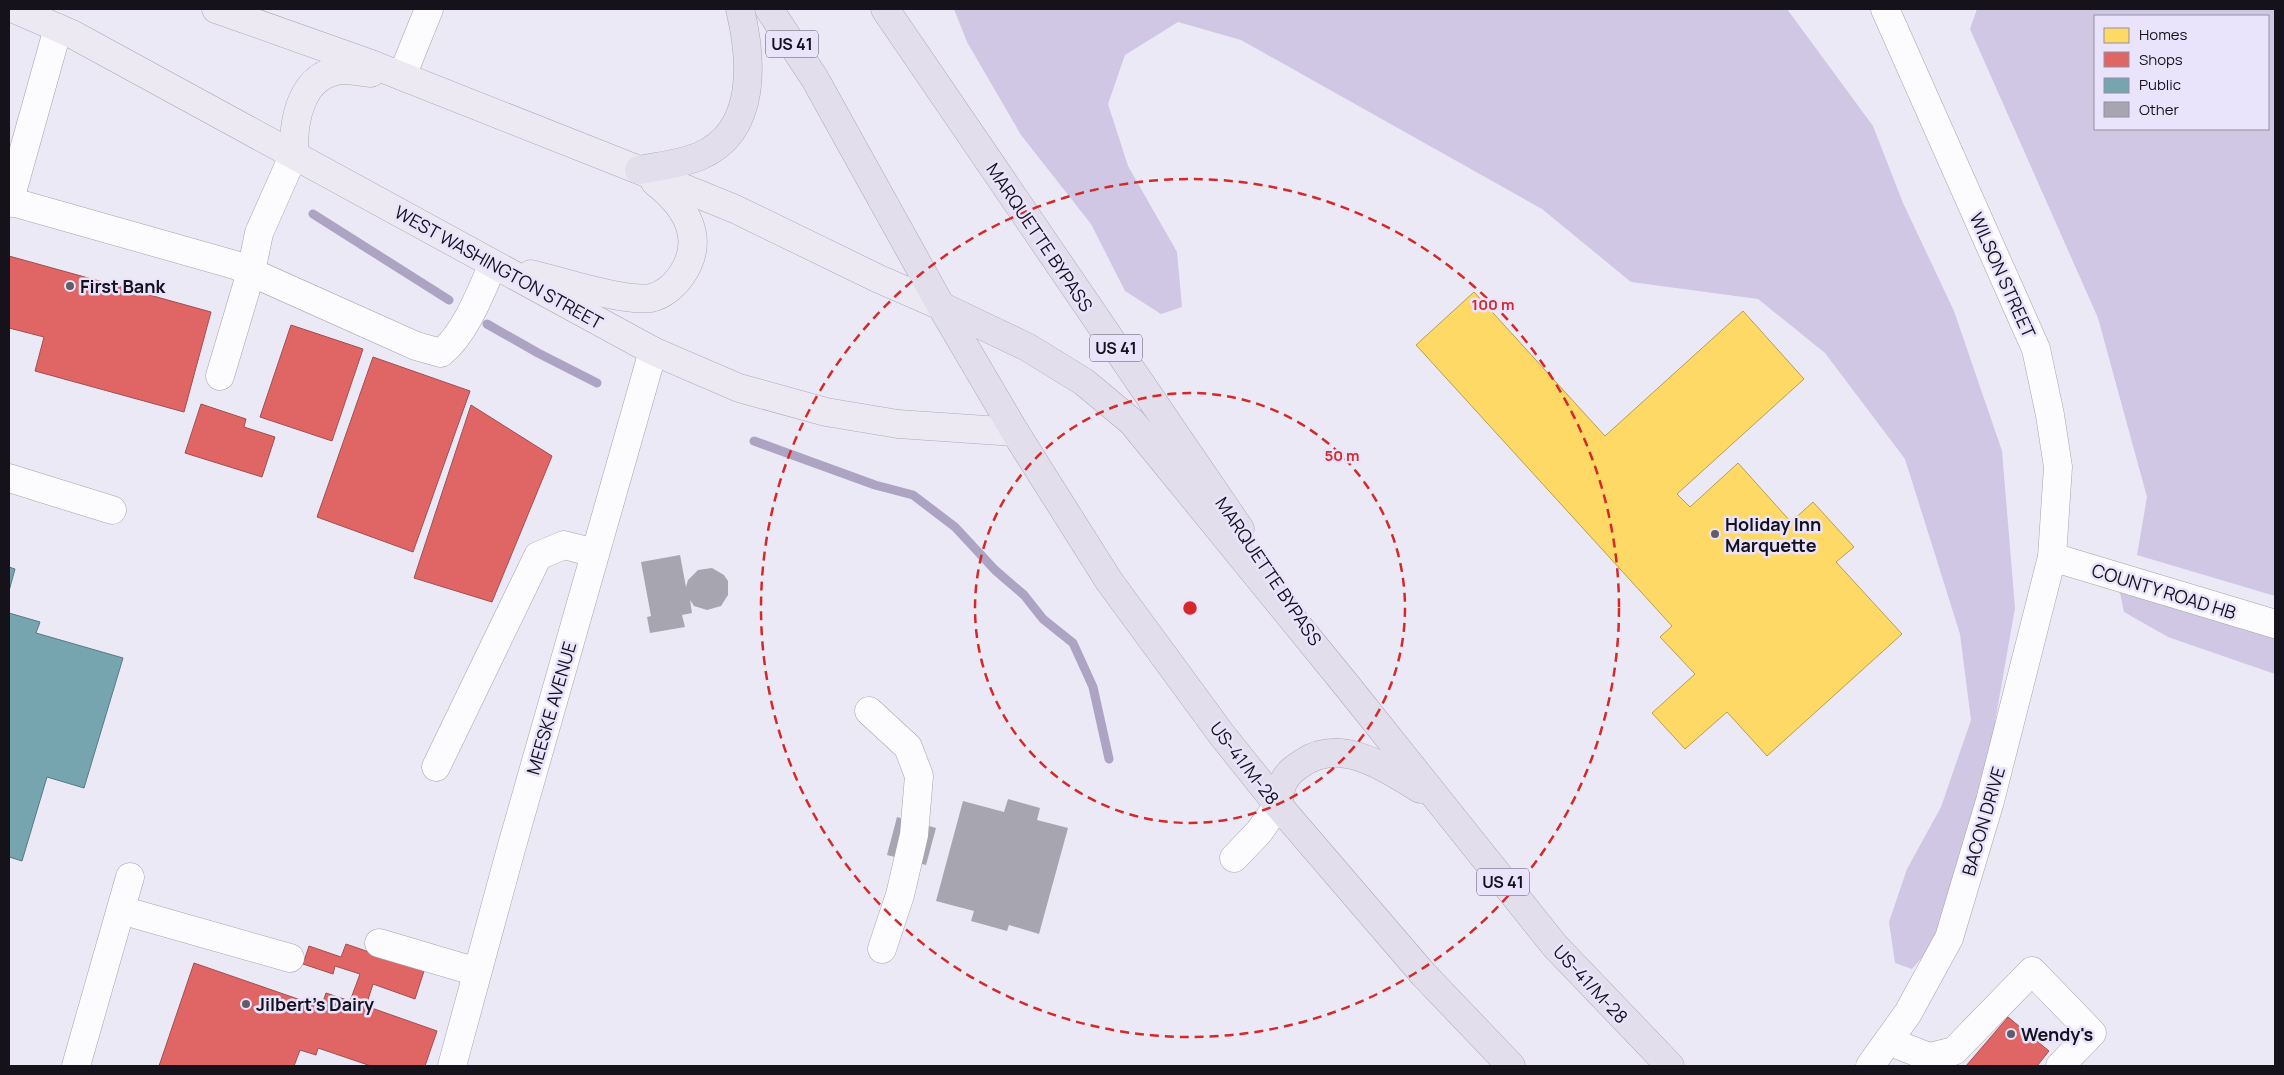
<svg xmlns="http://www.w3.org/2000/svg" width="2284" height="1075" font-family="Manrope,sans-serif">
<style>
.forest{fill:#cfc7e4;fill-rule:evenodd}
.homes{fill:#ffd966;stroke:#b99d50}
.shops{fill:#e06666;stroke:#a34d50}
.public{fill:#76a5af;stroke:#597983}
.lines{fill:none;stroke-linecap:round;stroke-linejoin:round}
.stream{stroke:#ada4c4;stroke-width:9}
.building{fill:#a7a5b0}
.minor-casing{stroke:#a5a2ad;stroke-width:29}
.major-casing{stroke:#aea8bc;stroke-width:29}
.highway-casing{stroke:#aea8bc;stroke-width:29}
.minor{stroke:#fcfcfe;stroke-width:28}
.major{stroke:#ede9f3;stroke-width:28}
.highway{stroke:#e3deec;stroke-width:28}
.ring{fill:none;stroke:#d62828;stroke-width:2.5;stroke-dasharray:9 6}
.poi-dot{fill:#605d68;stroke:#e9e3fc;stroke-width:2}
.labels{text-anchor:middle;dominant-baseline:central;stroke-width:5;stroke-linejoin:round;paint-order:stroke}
.shield{fill:#e9e3fc;stroke:#55515f;stroke-width:1}
.shield-label{font-size:16px;font-weight:bold;fill:#15121c}
.street-label{font-size:18px;fill:#15121c;stroke:#e9e3fc}
.poi-label{font-size:18px;font-weight:bold;fill:#15121c;stroke:#e9e3fc;text-anchor:start}
.centre{fill:#d62828;stroke:#e9e3fc;stroke-width:2.5}
.ring-label{font-size:15px;text-anchor:middle;font-weight:bold;fill:#d62828;stroke:#e9e3fc;stroke-width:5;stroke-linejoin:round;paint-order:stroke}
</style>
<rect width="100%" height="100%" fill="#ece9f6"/>
<g class="forest">
<path d="M954,9H1787L1873,126L1903,203L1954,311L2002,451L2015,608L1982,796L1939,938L1912,969L1895,963L1889,922L1907,869L1941,807L1971,720L1960,634L1905,459L1825,353L1758,299L1631,282L1542,209L1241,40L1178,22L1125,55L1108,104L1128,166L1177,252L1182,307L1161,314L1125,291L1091,224L1021,135L967,42Z"/>
<path d="M1977,9H2275V596L2137,555L2147,497L2098,318L1970,29ZM2095,16H2268V129H2095Z"/>
<path d="M2119,588L2275,634V674L2168,637L2124,612Z"/>
</g>
<path class="homes" d="M1474,292L1605,436L1743,311L1804,379L1677,494L1690,507L1738,463L1791,522L1813,502L1854,547L1836,562L1902,634L1767,756L1727,712L1685,749L1652,713L1695,674L1660,637L1672,626L1416,345Z"/>
<g class="shops">
<path d="M9,256L211,312L184,412L35,371L44,337L9,328Z"/>
<path d="M291,325L363,349L332,441L260,417Z"/>
<path d="M373,357L470,391L413,552L317,517Z"/>
<path d="M201,404L246,419L244,427L275,437L262,477L185,453Z"/>
<path d="M471,405L552,456L492,602L414,578Z"/>
<path d="M346,944L424,971L415,999L373,984L366,1006L437,1031L425,1066H371L318,1048L316,1055L300,1050L294,1066H159L194,963L321,1007L326,993L350,1001L360,974L335,966L333,974L303,964L309,946L341,957Z"/>
<path d="M2008,1017L2049,1051L2037,1066H1966Z"/>
</g>
<g class="public">
<path d="M9,567L15,569L9,591Z"/>
<path d="M9,613L40,622L36,633L123,658L84,788L47,777L22,861L9,857Z"/>
</g>
<g class="lines">
<g class="stream">
<path d="M313,214L449,300"/>
<path d="M487,324L538,353L597,383"/>
<path d="M754,441L875,485L913,495L955,527L995,570L1024,595L1043,619L1073,643L1093,687L1109,759"/>
</g>
</g>
<g class="building">
<path d="M680,555L686,587L688,580L698,570L712,568L724,575L728,581V595L721,606L707,610L694,606L690,600L692,613L682,615L685,627L650,633L647,617L651,616L641,562Z"/>
<path d="M1008,799L1040,808L1037,820L1068,828L1039,934L1009,925L1007,931L971,921L974,911L936,901L963,801L1004,812Z"/>
<path d="M897,817L936,828L926,865L887,855Z"/>
</g>
<g class="lines">
<g class="minor-casing">
<g id="minor">
<path d="M402,76L429,9"/>
<path d="M9,201L235,265L416,346L441,353C465,334 481,292 493,264"/>
<path d="M9,203L58,28"/>
<path d="M220,376L251,272L259,233L294,154"/>
<path d="M9,478L112,510"/>
<path d="M2052,557L2275,624"/>
<path d="M869,711L908,747L919,776L914,835L900,895L882,949"/>
<path d="M436,767L538,556L564,545L595,553"/>
<path d="M1234,858L1259,832L1278,805"/>
<path d="M121,910L290,958"/>
<path d="M379,943L477,972"/>
<path d="M1888,1041L1929,1057L1954,1051L2032,971L2092,1033L2060,1066"/>
<path d="M76,1066L130,877"/>
<path d="M452,1066L511,849L653,351"/>
<path d="M1870,1066L1908,1013L1949,938L1990,801L2052,557L2058,467L2050,415L2036,349L1885,9"/>
</g>
</g>
<g class="major-casing">
<g id="major">
<path d="M14,9L72,34L653,351L739,388L826,412L898,424L1015,432"/>
<path d="M216,9L371,64L639,170L735,209L879,279L941,306"/>
<path d="M294,154C293,120 301,72 344,70C352,70 362,72 371,73"/>
<path d="M531,274C560,281 624,302 651,298C663,295 674,286 681,276C707,239 686,206 655,182"/>
</g>
</g>
<g class="highway-casing">
<g id="highway">
<path d="M769,9L815,79L941,306L1015,432L1109,581L1222,735L1278,805L1424,975L1511,1066"/>
<path d="M885,9L1240,529"/>
<path d="M639,170C659,166 681,164 700,156C758,131 752,59 740,9"/>
<path d="M941,306L1027,347L1084,382L1132,422L1348,687L1555,946L1670,1066"/>
<path d="M1278,805C1280,798 1280,789 1283,783C1287,773 1296,767 1304,762C1342,737 1388,769 1420,789"/>
</g>
</g>
<use href="#minor" class="minor"/>
<use href="#major" class="major"/>
<use href="#highway" class="highway"/>
</g>
<g class="ring">
<circle cx="1190" cy="608" r="215"/>
<circle cx="1190" cy="608" r="429"/>
</g>
<g class="poi-dot">
<circle cx="70" cy="286" r="5"/>
<circle cx="1715" cy="534" r="5"/>
<circle cx="246" cy="1004" r="5"/>
<circle cx="2011" cy="1034" r="5"/>
</g>
<g class="labels">
<g class="shield">
<rect x="766" y="30.5" width="52" height="27" rx="4"/>
<rect x="1090" y="334.5" width="52" height="27" rx="4"/>
<rect x="1477" y="868.5" width="52" height="27" rx="4"/>
</g>
<g class="shield-label">
<text x="792" y="44">US 41</text>
<text x="1116" y="348">US 41</text>
<text x="1503" y="882">US 41</text>
</g>
<g class="street-label">
<text transform="translate(1040 237) rotate(56)">MARQUETTE BYPASS</text>
<text transform="translate(499 267) rotate(29)">WEST WASHINGTON STREET</text>
<text transform="translate(2003 275) rotate(66)">WILSON STREET</text>
<text transform="translate(1269 571) rotate(56)">MARQUETTE BYPASS</text>
<text transform="translate(2164 591) rotate(17)">COUNTY ROAD HB</text>
<text transform="translate(551 708) rotate(-74)">MEESKE AVENUE</text>
<text transform="translate(1245 763) rotate(52)">US-41/M-28</text>
<text transform="translate(1983 821) rotate(-74)">BACON DRIVE</text>
<text transform="translate(1591 984) rotate(47)">US-41/M-28</text>
</g>
<g class="poi-label">
<text x="80" y="286">First Bank</text>
<text x="1725" y="524">Holiday Inn<tspan x="1725" dy="21">Marquette</tspan></text>
<text x="256" y="1004">Jilbert's Dairy</text>
<text x="2021" y="1034">Wendy's</text>
</g>
</g>
<circle cx="1190" cy="608" r="8" class="centre"/>
<g class="ring-label">
<text x="1493" y="310">100 m</text>
<text x="1342" y="461">50 m</text>
</g>
<rect width="2284" height="1075" fill="none" stroke="#15121c" stroke-width="20"/>
<rect x="2094" y="15" width="175" height="115" fill="#e9e3fc" stroke="#948fa2"/>
<rect x="2104" y="28" width="25" height="15" fill="#ffd966" stroke="#948fa2"/>
<text x="2139" y="40" font-size="15" fill="#15121c">Homes</text>
<rect x="2104" y="52" width="25" height="15" fill="#e06666" stroke="#948fa2"/>
<text x="2139" y="65" font-size="15" fill="#15121c">Shops</text>
<rect x="2104" y="78" width="25" height="15" fill="#76a5af" stroke="#948fa2"/>
<text x="2139" y="90" font-size="15" fill="#15121c">Public</text>
<rect x="2104" y="102" width="25" height="15" fill="#a7a5b0" stroke="#948fa2"/>
<text x="2139" y="115" font-size="15" fill="#15121c">Other</text>
</svg>
